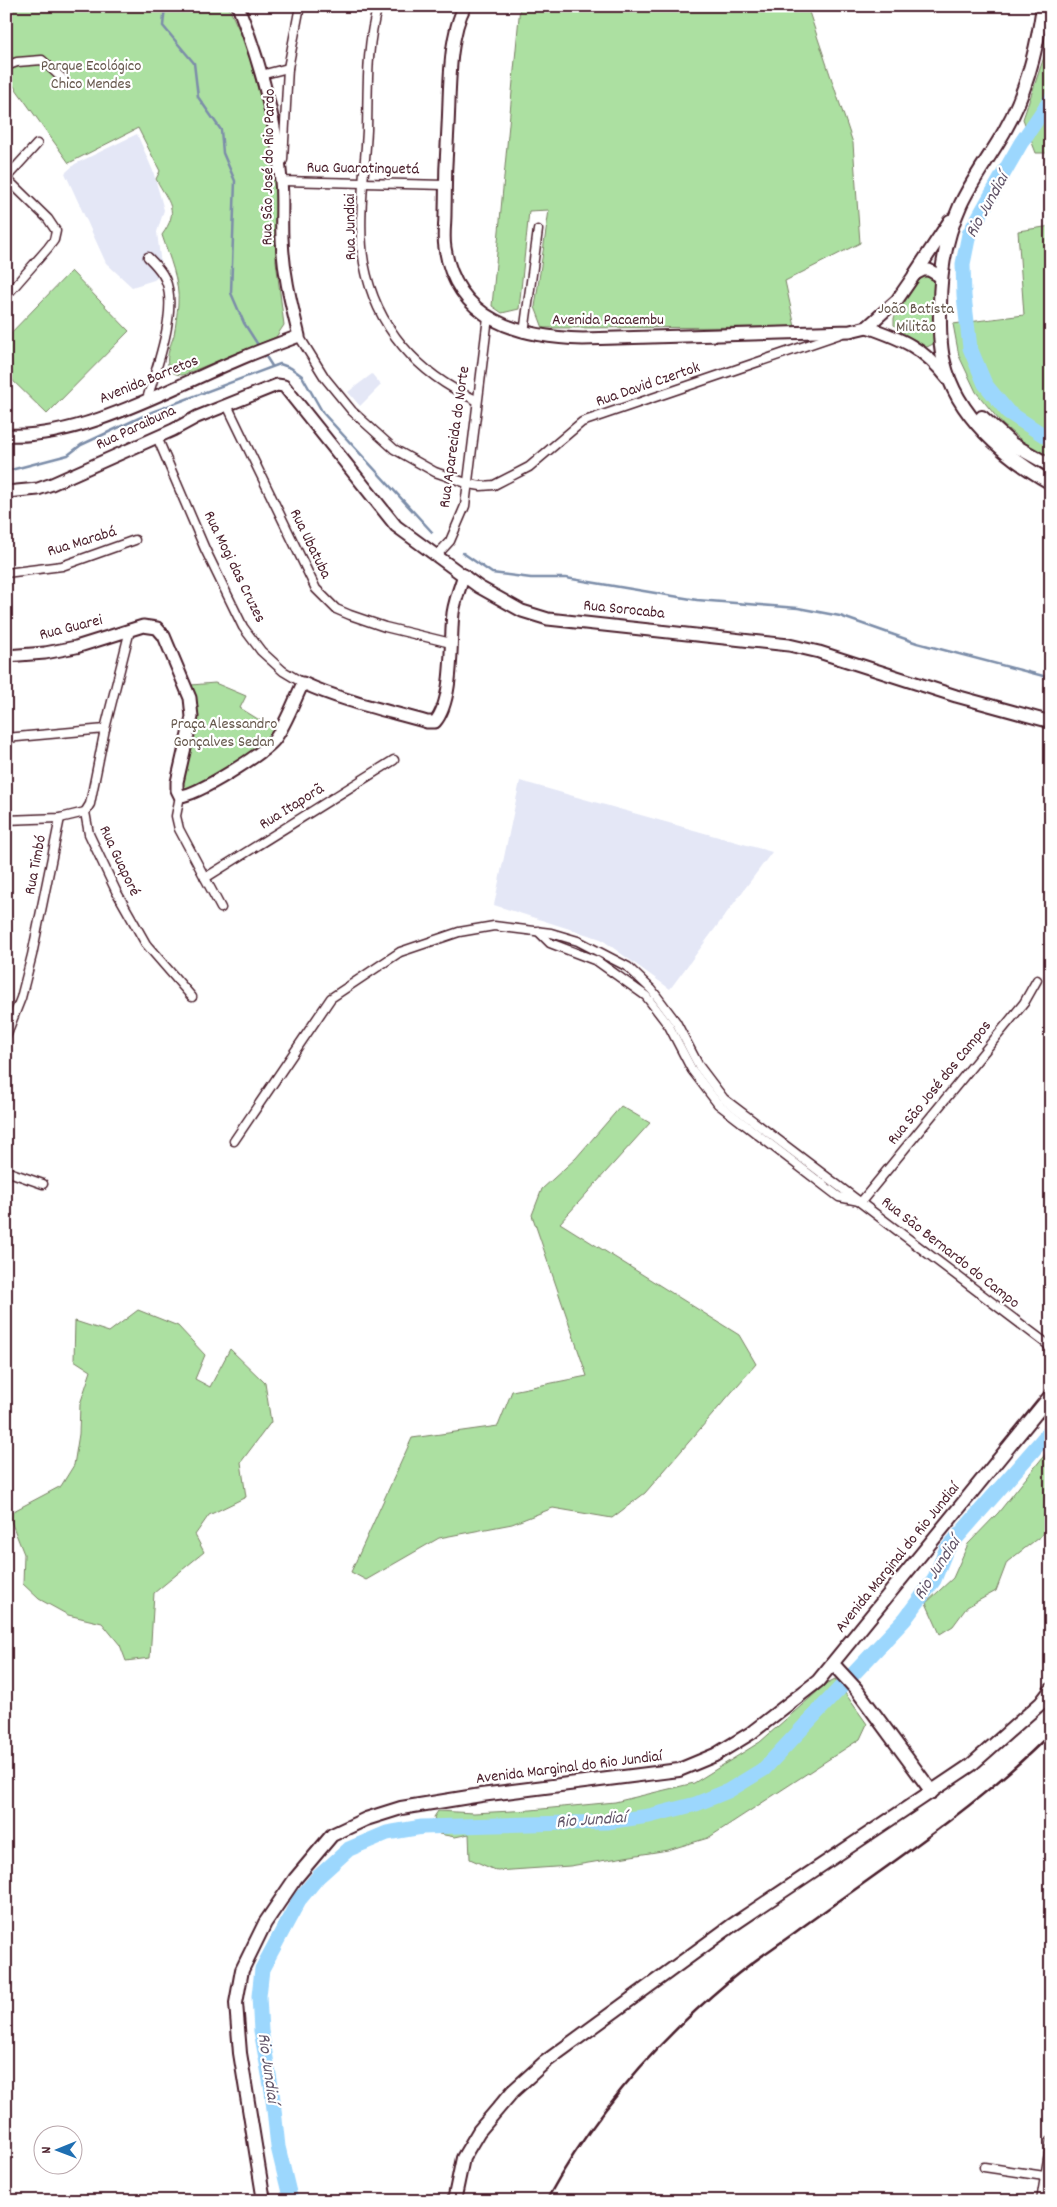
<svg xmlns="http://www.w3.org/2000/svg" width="1057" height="2207" font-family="Dekko,sans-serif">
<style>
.built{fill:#e4e7f6}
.green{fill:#ace0a1;stroke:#7b8066}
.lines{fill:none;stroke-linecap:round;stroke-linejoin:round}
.stream{stroke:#7b8da9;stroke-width:2.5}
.river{stroke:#9cd7fd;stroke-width:15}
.street-casing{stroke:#4a1f2b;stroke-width:11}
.secondary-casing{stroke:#4a1f2b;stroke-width:15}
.primary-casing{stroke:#4a1f2b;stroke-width:16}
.street{stroke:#fff;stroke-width:8}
.secondary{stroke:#fff;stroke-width:11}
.primary{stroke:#fff;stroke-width:12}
.rail{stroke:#4a1f2b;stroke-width:2.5}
.labels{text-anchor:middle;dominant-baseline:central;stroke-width:4.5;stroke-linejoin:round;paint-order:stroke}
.park-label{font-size:16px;fill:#67594e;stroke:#fff}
.street-label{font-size:16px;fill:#4a1f2b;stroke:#fff}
.water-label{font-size:18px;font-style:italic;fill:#63566a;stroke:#fff}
</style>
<rect width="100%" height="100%" fill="#fff"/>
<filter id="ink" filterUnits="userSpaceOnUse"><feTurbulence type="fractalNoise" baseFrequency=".02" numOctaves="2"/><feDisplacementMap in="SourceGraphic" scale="10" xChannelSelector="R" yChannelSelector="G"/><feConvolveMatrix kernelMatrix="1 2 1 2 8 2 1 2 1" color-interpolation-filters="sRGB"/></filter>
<g filter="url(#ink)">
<g class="built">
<path d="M137,134L153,171L164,210L157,232L162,274L154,280L132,287L106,263L65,173L75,164Z"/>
<path d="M372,374L381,385L360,406L348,392Z"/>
<path d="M520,781L772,852L670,989L601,939L494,905Z"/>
</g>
<g class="green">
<path d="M6,6H228L247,47L272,144L275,180L276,261L284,325L276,337L183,375C176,375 169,372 168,365C166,355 171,344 174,335C176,325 177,314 178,304C180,281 169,257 162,235C180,210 169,203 156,179L160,171L138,128L69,163L6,75Z"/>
<path d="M520,6H807L853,143L860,243L785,281L795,327L543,328L535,307L549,210L529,211L519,309L502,313L492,306Z"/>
<path d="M1051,7V153H1036L1023,119L1044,57Z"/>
<path d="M1051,226V459L1025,443L1003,425L976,392L959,356L953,324L1024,315L1018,231Z"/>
<path d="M71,271L129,331L47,414L6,374V338Z"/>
<path d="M922,276L936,279L935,343L927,347L900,331L894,325V318Z"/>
<path d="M215,683L246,696L240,708L274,729C250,758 217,772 184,790L181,785L191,752L197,718L191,685Z"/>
<path d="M621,1106L650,1123L560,1223L739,1335L756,1364L645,1493L612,1518L553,1508L512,1524L439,1538L366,1580L351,1572L412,1438L498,1426L512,1391L587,1376L532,1215L542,1189L576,1158Z"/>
<path d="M138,1310L178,1326L205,1355L195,1379L210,1387L230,1349L265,1383L271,1422L241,1462L246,1497L209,1515L195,1535L204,1552L154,1593L150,1658L126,1661L120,1645L102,1623L68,1615L39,1599L23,1584L24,1554L8,1514L61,1486L74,1465L79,1434L80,1404L91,1371L74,1360L75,1321L109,1332Z"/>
<path d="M1051,1447V1522L1042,1535L1007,1562L996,1591L967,1607L953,1626L940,1634L926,1603L953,1578L968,1544L998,1513Z"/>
<path d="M835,1679L867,1724L860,1739L708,1838L668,1850L570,1866L497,1871L470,1859L469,1834L455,1837L439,1834L434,1817L438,1811L474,1813L531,1810L615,1802L694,1783L760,1742L827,1683Z"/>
</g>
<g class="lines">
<g class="stream">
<path d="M165,6L163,26L194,63L198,97L221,130L223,153L235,181L231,293L244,323L260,348"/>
<path d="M263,352L272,366"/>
<path d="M7,471L68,455L81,445L152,412L280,364L291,368L302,376L323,413L432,532"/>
<path d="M463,553L492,573L531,578H566L697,600L798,608L840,616L917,643L1051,678"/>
</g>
<g class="river">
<path d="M1051,99L1021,143L969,234L963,264L964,296L970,348L985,384L1008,412L1051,440"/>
<path d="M291,2201L278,2147L272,2091L261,2031L259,1996L262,1969L299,1900L318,1877L349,1849L387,1833L422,1827L606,1822L649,1816L696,1804L728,1791L764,1769L905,1619L934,1580L946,1550L1051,1430"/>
</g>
<g class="street-casing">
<g id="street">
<path d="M378,6C366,45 368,90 367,130C365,172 357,222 364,263C376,328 418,374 476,400"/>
<path d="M6,66L17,62L42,60L64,80"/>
<path d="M261,75L288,68"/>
<path d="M283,160L288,68L300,6"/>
<path d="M282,176V181L445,185"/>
<path d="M6,178L48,219L56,231L54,240L48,248L6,296"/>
<path d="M6,178L37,144"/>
<path d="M524,333L538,230"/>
<path d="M299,336L325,378L352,411L394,449L435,472L469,484L481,486L494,485L529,467L582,422L840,334"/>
<path d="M147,399C156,369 181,304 163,275C159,268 153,262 148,257"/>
<path d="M227,405L316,589L336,609L350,615L385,627L451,643"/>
<path d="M157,437L205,549L243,627L261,651L283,671L303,683"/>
<path d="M437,555L450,541L465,506L488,317"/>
<path d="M6,573L62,566L135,540"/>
<path d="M130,630L105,729L90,804L85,812L89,834L116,891L146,944L192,997"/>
<path d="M6,738L105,729"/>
<path d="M180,796L176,816L179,829L221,908"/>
<path d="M6,820L60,818L85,812"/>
<path d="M205,878L394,760"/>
<path d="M538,931L550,943L597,961L646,996L669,1026L692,1070L718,1104L839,1197L859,1201"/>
<path d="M6,1036L21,998L32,955L60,818"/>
<path d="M234,1141L331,998L400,952L459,932L494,926L551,933L578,941L628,967L652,990L676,1022L699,1066L724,1099L1047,1344L1051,1350"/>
<path d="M6,1171L43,1184"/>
<path d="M861,1202L1024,1003L1037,980"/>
<path d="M984,2167L1051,2177"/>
<path d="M1041,2201L1051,2141"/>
</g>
</g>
<g class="secondary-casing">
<g id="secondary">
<path d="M465,6C448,37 450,91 448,126C446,155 445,184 445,213C445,225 443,237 445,248C457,321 519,337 583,339L850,331L867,327L897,300L915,274L923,270H929L941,277"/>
<path d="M867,327C902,339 924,348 948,379"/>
<path d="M6,435C81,440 174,386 242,358C261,350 280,343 299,336C291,303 283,272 282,238C281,219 283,200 281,181C277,121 260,62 238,6"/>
<path d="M6,492L38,489L52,484L173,430L197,417L277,385L284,386L396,526L479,587L522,611L548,619L789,645L819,652L956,696L1051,722"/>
<path d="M6,656L45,653L76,647L143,626L157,628L164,636L190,698L192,717L177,782V790L180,796C198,795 264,753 275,739C287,722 294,701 303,683C342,701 385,710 427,722H435C454,700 450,642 453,613C455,600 460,587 464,575"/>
</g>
</g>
<g class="primary-casing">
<g id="primary">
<path d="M1043,6C1037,49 1026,94 1004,132C991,155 970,183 960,206C946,237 940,272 940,306C940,324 939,344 944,362C956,415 1005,457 1051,483"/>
<path d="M915,274L950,221"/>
<path d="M982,417L1012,444L1051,466"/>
<path d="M833,1664L856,1689L932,1792"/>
<path d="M264,2201L240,2053L236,2003L242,1970L265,1923L295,1879L332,1835L366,1819L401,1808L481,1795L679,1770L715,1755L751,1733L818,1681L1051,1395"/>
<path d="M454,2201L463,2158L479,2131L513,2091L545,2062L731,1926L971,1765L1041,1703L1051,1690"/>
</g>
</g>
<use href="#street" class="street"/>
<use href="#secondary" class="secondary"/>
<use href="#primary" class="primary"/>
<path class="rail" d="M546,2201C593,2115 653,2045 728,1982C751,1962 777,1946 801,1928C887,1866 976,1808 1051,1733"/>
</g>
</g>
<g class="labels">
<g class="park-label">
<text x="91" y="66">Parque Ecológico<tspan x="91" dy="18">Chico Mendes</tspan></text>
<text x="916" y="309">João Batista<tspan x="916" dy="18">Militão</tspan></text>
<text x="224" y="724">Praça Alessandro<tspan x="224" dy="18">Gonçalves Sedan</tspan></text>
</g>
<g class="street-label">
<text transform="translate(269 167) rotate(-89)">Rua São José do Rio Pardo</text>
<text transform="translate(363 169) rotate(1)">Rua Guaratinguetá</text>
<text transform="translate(351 227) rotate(-91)">Rua Jundiai</text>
<text x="608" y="320">Avenida Pacaembu</text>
<text transform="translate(149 380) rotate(-22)">Avenida Barretos</text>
<text transform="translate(648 385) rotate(-19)">Rua David Czertok</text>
<text transform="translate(136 428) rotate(-25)">Rua Paraibuna</text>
<text transform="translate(455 437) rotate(-82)">Rua Aparecida do Norte</text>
<text transform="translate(82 542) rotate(-17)">Rua Marabá</text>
<text transform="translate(310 544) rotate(64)">Rua Ubatuba</text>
<text transform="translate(234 567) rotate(64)">Rua Mogi das Cruzes</text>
<text transform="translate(624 610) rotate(6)">Rua Sorocaba</text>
<text transform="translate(71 628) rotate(-14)">Rua Guarei</text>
<text transform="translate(292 807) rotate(-32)">Rua Itaporã</text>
<text transform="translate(119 861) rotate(65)">Rua Guaporé</text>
<text transform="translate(36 865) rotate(-79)">Rua Timbó</text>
<text transform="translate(940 1083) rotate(-51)">Rua São José dos Campos</text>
<text transform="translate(950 1253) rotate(38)">Rua São Bernardo do Campo</text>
<text transform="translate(898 1558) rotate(-51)">Avenida Marginal do Rio Jundiaí</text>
<text transform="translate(569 1768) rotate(-7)">Avenida Marginal do Rio Jundiaí</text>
</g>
<g class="water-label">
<text transform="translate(988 206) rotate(-61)">Rio Jundiaí</text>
<text transform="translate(938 1569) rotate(-57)">Rio Jundiaí</text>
<text transform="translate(591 1821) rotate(-4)">Rio Jundiaí</text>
<text transform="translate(267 2068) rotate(82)">Rio Jundiaí</text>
</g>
</g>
<rect width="1057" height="2207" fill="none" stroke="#fff" stroke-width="25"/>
<rect x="12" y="12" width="1032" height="2182" fill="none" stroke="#4a1f2b" stroke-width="2" filter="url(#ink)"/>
<g transform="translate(58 2150) rotate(269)"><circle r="24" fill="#ffffff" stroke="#b7a5aa"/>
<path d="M0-4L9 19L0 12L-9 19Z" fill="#1f6fb2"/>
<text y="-8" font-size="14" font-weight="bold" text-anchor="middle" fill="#4a1f2b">N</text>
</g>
</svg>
